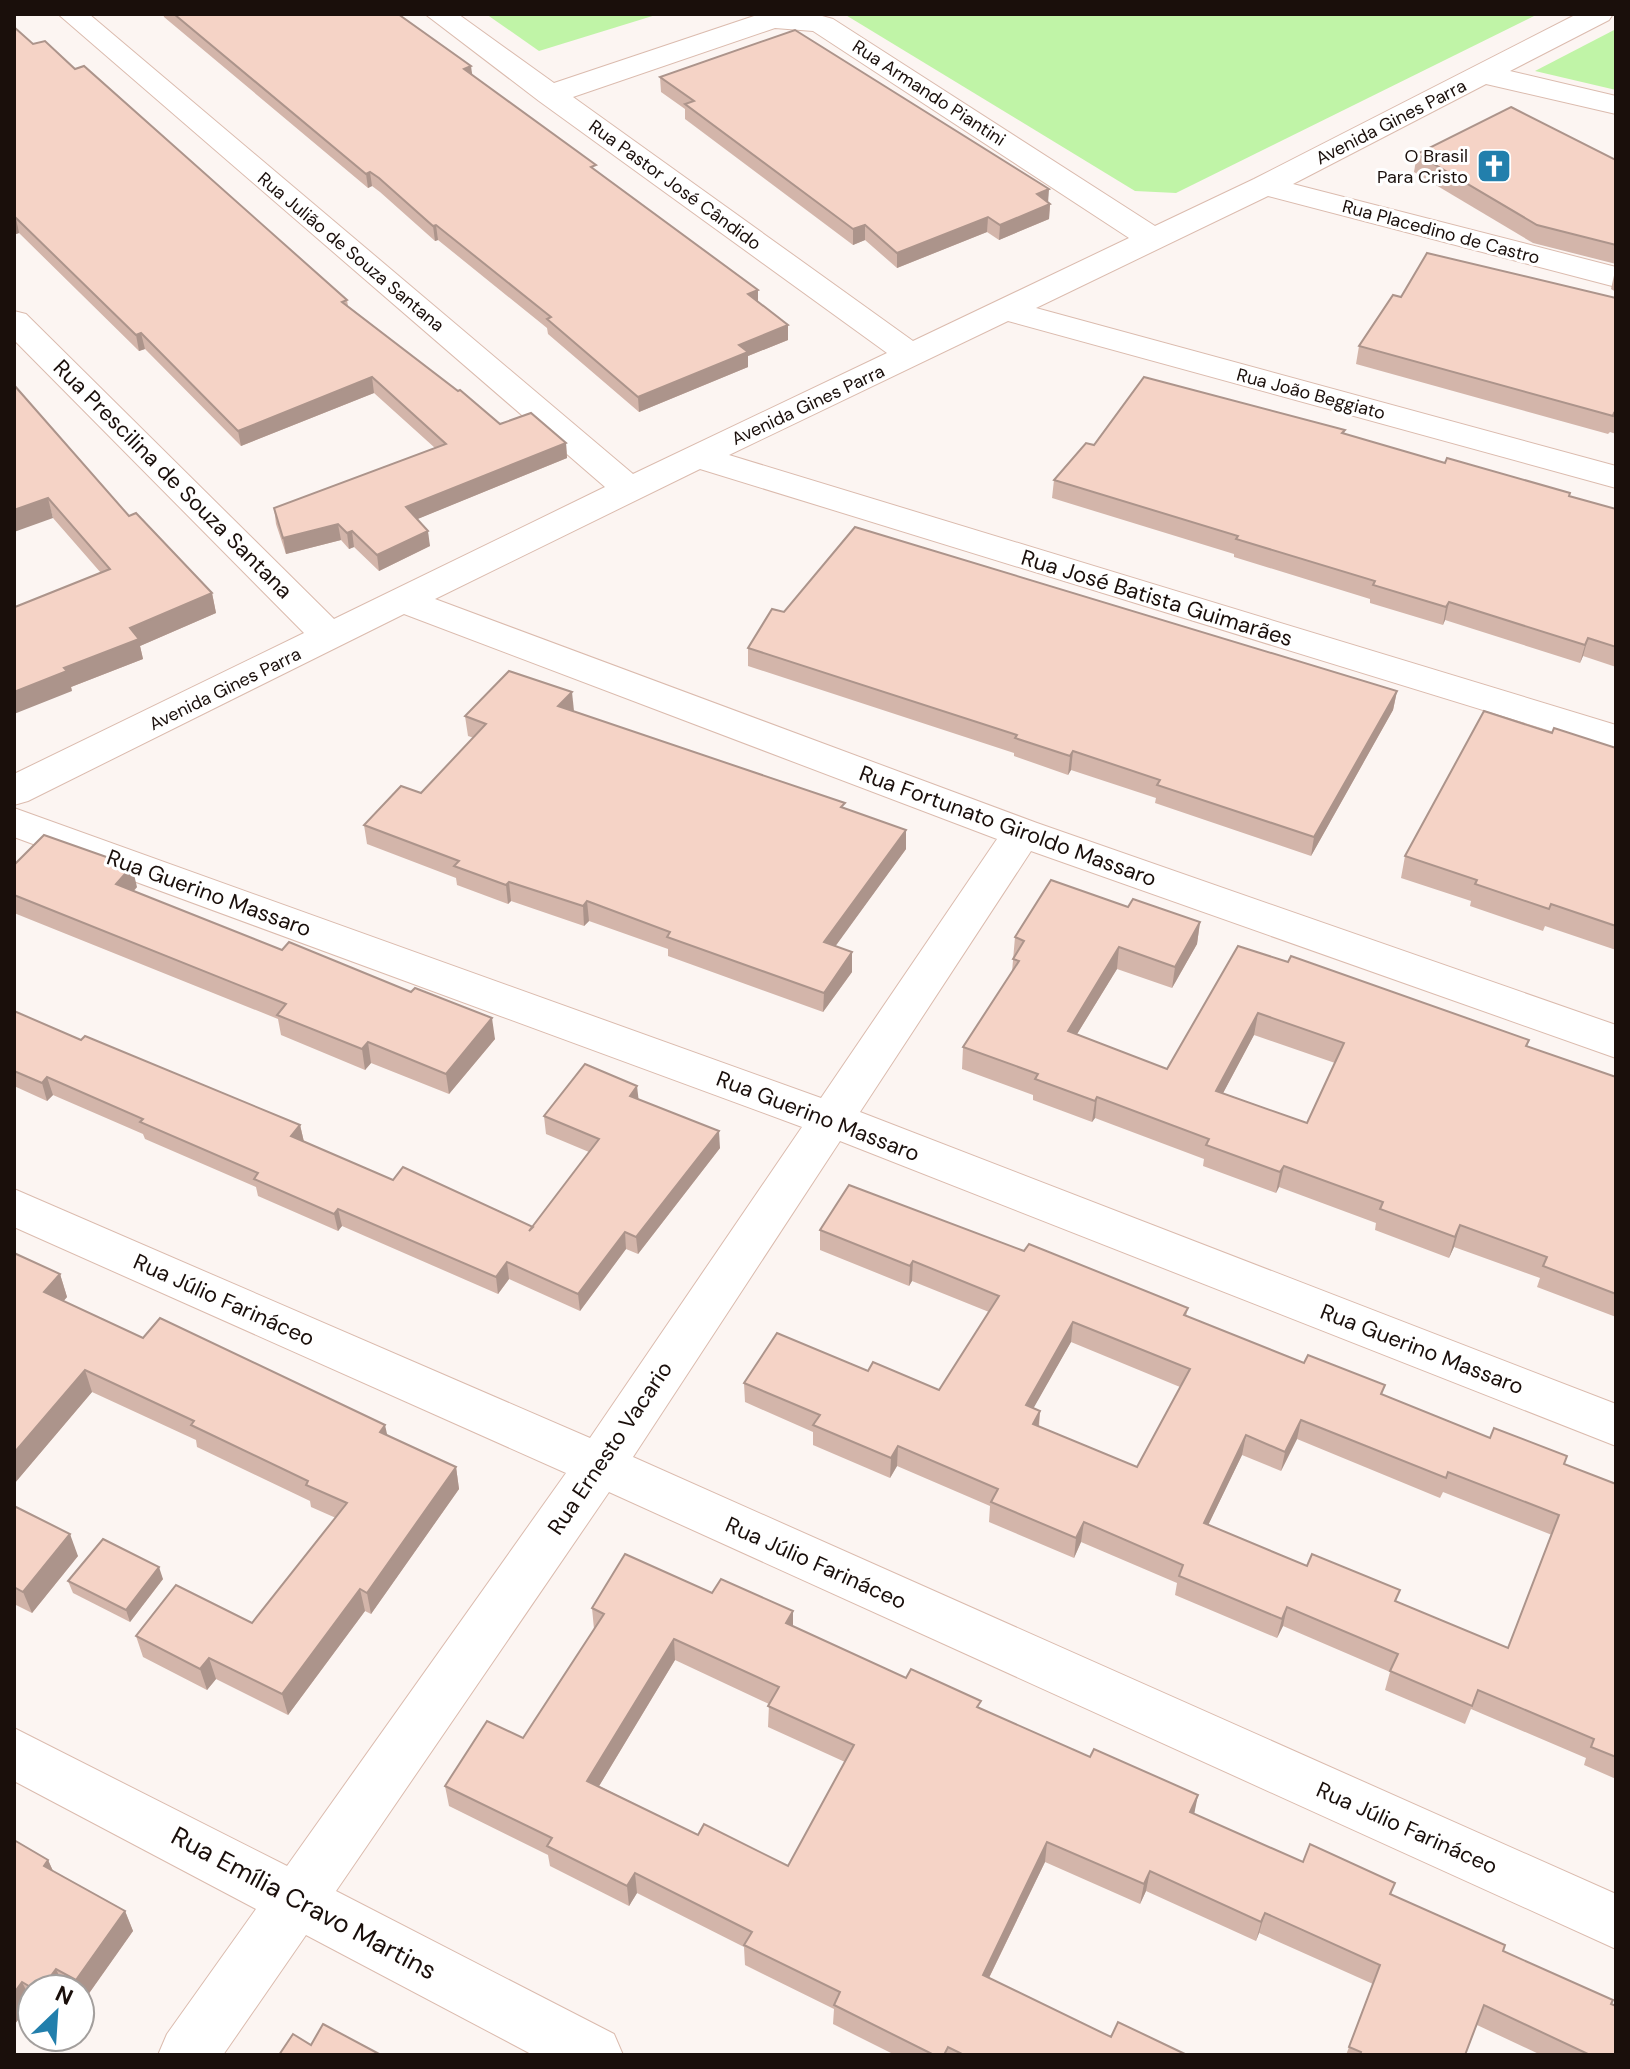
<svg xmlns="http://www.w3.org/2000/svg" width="1630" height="2069" font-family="'DM Sans',sans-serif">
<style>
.green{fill:#c0f4a7}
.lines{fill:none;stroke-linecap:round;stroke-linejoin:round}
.street-casing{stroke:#dbbbae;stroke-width:2}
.street{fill:#fff;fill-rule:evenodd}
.wall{fill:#d3b5aa;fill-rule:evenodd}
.shaded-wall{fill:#ac948b}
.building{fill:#f5d3c6;stroke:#ac948b;stroke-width:2;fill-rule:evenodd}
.labels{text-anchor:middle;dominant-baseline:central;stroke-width:6;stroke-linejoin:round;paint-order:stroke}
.far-street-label{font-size:18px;fill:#1a0f0b;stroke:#fff}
.far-poi-label{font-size:18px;fill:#1a0f0b;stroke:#fff;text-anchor:end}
.street-label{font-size:22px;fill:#1a0f0b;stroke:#fff}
.near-street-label{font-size:26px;fill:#1a0f0b;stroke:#fff}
</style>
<rect width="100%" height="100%" fill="#fcf5f2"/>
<g class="green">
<path d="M486,14H659L539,51Z"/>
<path d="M844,14H1538L1176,193L1135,191Z"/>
<path d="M1616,29V90L1535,71Z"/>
</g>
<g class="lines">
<g class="street-casing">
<path id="street" d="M58,14H89L633,474L887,353L539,101L425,14H458L554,83L760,14H815L833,19L1155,226L1254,179L1577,14H1613L1609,20L1510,71L1616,96V114L1486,84L1293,184L1616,267V287L1268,196L1036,308L1616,466V488L1008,321L729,455L1616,725V751L700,469L435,599L1037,823L1616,1025V1058L1031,851L860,1112L1616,1404V1446L840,1141L633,1457L1616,1894V1949L609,1492L336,1891L614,2034L623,2055H533L306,1935L223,2055H158L167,2034L256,1909L14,1781V1728L287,1866L566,1473L14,1227V1189L590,1438L802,1127L14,837V808L821,1098L997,839L404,614L28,801L14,805V774L304,633L14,340V311L26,314L334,619L605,487ZM775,28L813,31L1129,238L913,341L573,97Z"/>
</g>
<use href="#street" class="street"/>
</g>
<g class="wall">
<path d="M163,14H398L472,75L596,171L758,290V302L788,325V340L748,356V367L639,412L548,334L547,328L438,240L435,241L380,192L372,186L368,188L164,17Z"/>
<path d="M14,27L33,44L75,69L347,300L348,306L500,424L566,443L567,458L417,519L430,546L379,571L354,547L349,549L341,540L286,554L276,524L274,508L435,448L374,393L241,446L145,349L139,351L19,233L16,234L14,232Z"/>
<path d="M660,77L1049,202L1050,204L1049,219L999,240L987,232L897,268L865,240L853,245L685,119V109L661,92Z"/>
<path d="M1417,154L1616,160V264L1533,243L1414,172Z"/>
<path d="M1615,271H1616V292L1611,289Z"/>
<path d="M1401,297L1616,298V434L1610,432L1608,434L1356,364L1359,346Z"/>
<path d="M14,385L129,516L212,593L216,613L140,646L143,659L71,687L72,691L15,607L101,573L53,518Z"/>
<path d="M1345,430L1344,434L1445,463L1616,509V667L1583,656L1580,663L1445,620L1443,625L1370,603V599L1234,557V554L1052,498L1054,480L1094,445Z"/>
<path d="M784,612L1397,691L1393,710L1311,856L1155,803L1156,798L1071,770L1068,775L1014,756V753L748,666V648Z"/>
<path d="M574,711L845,808L906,849L835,946L852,972L823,1012L668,956V949L589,921L584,926L511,901L508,904L457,885L456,878L367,844L364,825L421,793L474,738L468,736L465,716Z"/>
<path d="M1552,733L1616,748V950L1545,926L1543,931L1470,906L1471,901L1401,878L1405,856Z"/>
<path d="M14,865L137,887L134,891L495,1039L449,1094L371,1063L365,1070L281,1035L278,1019L14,913Z"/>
<path d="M1128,907L1200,922L1197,944L1172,988L1117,969L1077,1034L1167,1069L1288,962L1529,1040L1527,1046L1616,1077V1317L1537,1287L1540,1278L1454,1247L1449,1258L1375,1230L1376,1223L1279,1187L1276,1193L1203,1166L1204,1159L1095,1118L1092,1122L1033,1100V1095L962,1069L963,1047L1012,972L1015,937ZM1254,1035L1335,1063L1307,1123L1223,1093Z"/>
<path d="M14,1011L81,1040L300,1125L304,1142L393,1180L533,1227L589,1152L546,1134L544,1116L638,1099L720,1148L638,1254L626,1249L580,1311L509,1279L498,1294L342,1226L338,1231L258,1196L256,1187L145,1139L143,1134L53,1095L47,1101L14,1086Z"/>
<path d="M820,1230L1024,1251L1188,1308L1186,1316L1490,1438L1616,1484V1779L1584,1765L1586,1758L1471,1709L1465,1724L1385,1690L1390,1672L1283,1626L1277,1638L1175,1595L1177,1583L1081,1542L1074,1558L989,1522L990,1506L897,1466L890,1478L813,1445V1432L745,1402L744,1383L868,1371L939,1390L989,1312L912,1281L909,1286L820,1250ZM1071,1342L1180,1387L1137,1467L1039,1427L1040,1411L1033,1408ZM1297,1439L1440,1498L1443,1492L1552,1535L1508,1648L1307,1566L1208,1525L1242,1455L1281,1471Z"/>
<path d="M60,1274L67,1297L63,1301L143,1338L388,1436L456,1467L459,1489L371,1614L365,1611L288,1715L216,1679L207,1690L143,1657L136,1636L252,1623L336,1518L311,1507L310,1501L197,1447L196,1440L92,1392L14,1484Z"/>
<path d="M14,1506L78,1556L32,1613L14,1604Z"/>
<path d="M163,1579L130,1622L73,1593L68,1581Z"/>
<path d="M712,1593L793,1611V1627L906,1678L980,1708L1194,1814L1303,1862L1395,1883L1391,1894L1503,1951L1611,2004L1616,2055H1541L1477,2025L1465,2055H1346L1373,1984L1259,1933L1256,1941L1146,1891L1140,1904L1045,1862L989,1978L1111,2037L1187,2055H895L833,2024L834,2009L745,1965L744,1947L637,1893L629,1906L550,1866L548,1855L449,1806L445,1786L523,1738L594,1629L592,1608ZM675,1660L769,1704L768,1727L845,1762L788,1866L698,1835L599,1786Z"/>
<path d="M14,1840L48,1860L53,1871L125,1911L133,1931L85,1999L80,1997V1989H32V2002L14,2025Z"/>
</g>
<g class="shaded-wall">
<path d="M471,66L473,80L464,69Z"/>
<path d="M370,172L372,186L368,188L366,174Z"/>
<path d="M1049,189L1048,204L1037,194Z"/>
<path d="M1050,204L1049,219L999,240L1000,225Z"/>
<path d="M988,217L987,232L897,268V253Z"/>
<path d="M16,218L19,233L16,234L14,226V219Z"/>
<path d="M436,225L438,240L435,241L433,226Z"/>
<path d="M865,225V240L853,245V229Z"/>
<path d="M758,290V305L748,294Z"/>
<path d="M788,325V340L748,356V367L639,412L638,397L739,345Z"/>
<path d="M141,333L145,349L139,351L136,335Z"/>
<path d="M372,377L374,393L241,446L238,431Z"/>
<path d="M566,443L567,458L408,523L406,507Z"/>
<path d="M48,498L53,518L14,532V510Z"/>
<path d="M338,524L341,540L286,554L283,538Z"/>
<path d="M352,531L354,547L349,549L347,533Z"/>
<path d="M428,531L430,546L379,571L377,555Z"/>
<path d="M212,593L216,613L140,646L143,659L71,687L72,691L14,714V692L130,628Z"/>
<path d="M1449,602L1445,620L1443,625L1446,607Z"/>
<path d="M1588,638L1583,656L1580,663L1585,645Z"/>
<path d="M1397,691L1393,710L1311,856L1314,837Z"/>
<path d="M572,692L574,711L558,706Z"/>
<path d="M1073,751L1071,770L1068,775L1070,756Z"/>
<path d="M906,830V849L824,962V942Z"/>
<path d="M132,866L137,887L121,904L116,884Z"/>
<path d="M509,882L511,901L508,904L506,885Z"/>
<path d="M587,901L589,921L584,926L583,906Z"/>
<path d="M1200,922L1197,944L1172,988L1175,967Z"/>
<path d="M1119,947L1117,969L1066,1052L1068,1031Z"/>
<path d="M852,952V972L823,1012L824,993Z"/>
<path d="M1258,1013L1254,1035L1213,1112L1216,1091Z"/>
<path d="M492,1018L495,1039L449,1094L446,1074Z"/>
<path d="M368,1042L371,1063L365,1070L362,1049Z"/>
<path d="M47,1077L53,1095L47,1101L42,1083Z"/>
<path d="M637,1086L639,1103L630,1096Z"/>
<path d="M1097,1097L1095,1118L1092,1122L1095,1101Z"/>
<path d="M300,1125L304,1142L291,1136Z"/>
<path d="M719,1131L720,1148L638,1254L636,1237Z"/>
<path d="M1284,1166L1279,1187L1276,1193L1280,1172Z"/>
<path d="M338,1209L342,1226L338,1231L334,1214Z"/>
<path d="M1460,1225L1454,1247L1449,1258L1455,1237Z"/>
<path d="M625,1232L626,1249L580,1311L578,1294Z"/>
<path d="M913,1261L912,1281L909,1286L910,1266Z"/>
<path d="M507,1262L509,1279L498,1294L496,1277Z"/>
<path d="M60,1274L67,1297L52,1315L44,1292Z"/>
<path d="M1073,1322L1071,1342L1024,1425L1026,1405Z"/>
<path d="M85,1370L92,1392L14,1484V1453Z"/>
<path d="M1040,1411L1038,1431L1033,1424Z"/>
<path d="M1301,1420L1297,1439L1281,1471L1285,1452Z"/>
<path d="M385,1425L390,1447L380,1432Z"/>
<path d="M1246,1435L1242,1455L1200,1542L1204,1523Z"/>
<path d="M898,1446L897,1466L890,1478L891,1458Z"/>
<path d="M456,1467L459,1489L371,1614L367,1593Z"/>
<path d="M1084,1522L1081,1542L1074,1558L1076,1538Z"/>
<path d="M70,1534L78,1556L32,1613L23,1592Z"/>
<path d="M159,1567L163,1579L130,1622L126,1610Z"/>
<path d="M360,1589L365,1611L288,1715L282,1694Z"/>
<path d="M1287,1607L1283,1626L1277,1638L1282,1619Z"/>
<path d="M793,1611V1633L786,1623Z"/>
<path d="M674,1639L675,1660L590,1801L587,1781Z"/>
<path d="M209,1658L216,1679L207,1690L200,1669Z"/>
<path d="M1198,1795L1194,1815L1190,1812Z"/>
<path d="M1047,1842L1045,1862L981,1994L983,1975Z"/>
<path d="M48,1860L57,1880L44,1866Z"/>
<path d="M1150,1871L1146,1891L1140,1904L1144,1884Z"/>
<path d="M635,1873L637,1893L629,1906L627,1886Z"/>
<path d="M125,1911L133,1931L85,1999L76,1980Z"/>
<path d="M1265,1913L1259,1933L1256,1941L1261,1922Z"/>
<path d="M56,1969L65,1989H41Z"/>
<path d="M22,1982L32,2002L14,2025V1993Z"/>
</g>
<g class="building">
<path d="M174,14H398L471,66L464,69L596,165L591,167L758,290L748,294L788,325L739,345L748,352L638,397L547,319L551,317L436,225L433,226L379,178L370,172L366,174Z"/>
<path d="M14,27L33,44L45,41L75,69L84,66L347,300L342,302L458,391L460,390L500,424L531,413L566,443L406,507L428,531L377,555L352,531L347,533L338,524L283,538L274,508L446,444L372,377L238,431L141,333L136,335L16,218L14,219Z"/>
<path d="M795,30L1049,189L1037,194L1050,204L1000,225L988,217L897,253L865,225L853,229L685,104L694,101L660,77Z"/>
<path d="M1511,107L1616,160V245L1537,225L1417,154Z"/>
<path d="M1427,253L1616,298V414L1614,413L1613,416L1359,346L1393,295L1401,297Z"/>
<path d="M1144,377L1345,430L1342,433L1445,463L1447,458L1570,493L1569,496L1616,509V647L1588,638L1585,645L1449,602L1446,607L1373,585L1375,581L1236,539L1238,536L1054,480L1086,443L1094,445Z"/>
<path d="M14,385L129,516L136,513L212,593L130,628L139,639L64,668L67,671L14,692V606L15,607L110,569L48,498L14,510Z"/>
<path d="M855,527L1397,691L1314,837L1157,785L1160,780L1073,751L1070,756L1015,738L1017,735L748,648L772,609L784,612Z"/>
<path d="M509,671L572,692L558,706L845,803L841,807L906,830L824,942L852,952L824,993L667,937L670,932L587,901L583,906L509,882L506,885L454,866L459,861L364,825L401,786L421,793L486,724L465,716Z"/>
<path d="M1484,711L1552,733L1554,728L1616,748V926L1551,904L1549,909L1475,884L1477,880L1405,856Z"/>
<path d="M44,835L132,866L116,884L282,950L289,942L411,992L415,988L492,1018L446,1074L368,1042L362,1049L277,1015L286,1004L14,895V865Z"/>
<path d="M1051,880L1128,907L1133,899L1200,922L1175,967L1119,947L1068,1031L1167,1069L1238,946L1288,962L1291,956L1529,1040L1526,1046L1616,1077V1294L1543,1266L1547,1257L1460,1225L1455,1237L1380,1209L1383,1202L1284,1166L1280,1172L1206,1145L1209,1139L1097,1097L1095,1101L1035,1079L1038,1074L963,1047L1019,961L1013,959L1024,941L1015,937ZM1258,1013L1344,1043L1307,1123L1216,1091Z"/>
<path d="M14,1011L81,1040L85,1036L300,1125L291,1136L393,1180L403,1167L533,1227L529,1231L599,1139L544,1116L585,1064L637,1086L630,1096L719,1131L636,1237L625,1232L578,1294L507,1262L496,1277L338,1209L334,1214L254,1179L258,1173L140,1122L143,1119L47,1077L42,1083L14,1071Z"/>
<path d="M849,1185L1024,1251L1029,1244L1188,1308L1184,1315L1304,1363L1308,1355L1385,1385L1381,1394L1490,1438L1494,1428L1567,1456L1564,1464L1616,1484V1757L1591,1747L1594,1739L1478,1690L1472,1706L1390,1671L1398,1654L1287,1607L1282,1619L1179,1576L1183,1565L1084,1522L1076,1538L991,1502L998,1489L898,1446L891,1458L813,1425L820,1415L744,1383L777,1333L868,1371L873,1362L939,1390L999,1296L913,1261L910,1266L820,1230ZM1073,1322L1190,1369L1137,1467L1033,1424L1040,1411L1026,1405ZM1301,1420L1446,1478L1448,1472L1559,1515L1508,1648L1395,1601L1400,1590L1312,1554L1307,1566L1204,1523L1246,1435L1285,1452Z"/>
<path d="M14,1253L60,1274L44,1292L143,1338L160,1318L385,1425L380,1432L456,1467L367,1593L360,1589L282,1694L209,1658L200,1669L136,1636L176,1585L252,1623L347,1503L306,1485L308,1481L191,1425L194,1421L85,1370L14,1453Z"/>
<path d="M14,1506L70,1534L23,1592L14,1587Z"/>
<path d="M103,1539L159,1567L126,1610L68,1581Z"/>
<path d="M625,1554L712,1593L721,1579L793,1611L786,1623L906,1678L911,1669L981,1701L977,1707L1090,1757L1094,1749L1198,1795L1190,1812L1303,1862L1310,1844L1395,1883L1390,1894L1505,1945L1503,1951L1613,2000L1611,2004L1616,2006V2055H1590L1484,2005L1465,2055H1360L1361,2052L1349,2047L1380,1965L1265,1913L1261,1922L1150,1871L1144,1884L1047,1842L983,1975L1111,2037L1118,2022L1187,2055H964L948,2047L944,2055H934L834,2005L840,1992L744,1945L752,1932L635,1873L627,1886L547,1846L552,1838L445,1786L487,1721L523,1738L604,1614L592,1608ZM674,1639L779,1687L768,1706L854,1745L788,1866L704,1824L698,1835L587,1781Z"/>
<path d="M14,1840L48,1860L44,1866L125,1911L76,1980L56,1969L41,1989H34L22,1982L14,1993Z"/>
<path d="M323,2024L381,2055H279L293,2034L311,2045Z"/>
</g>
<defs>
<g id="church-square" transform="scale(1.8)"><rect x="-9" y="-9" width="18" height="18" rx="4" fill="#227fac" stroke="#fff"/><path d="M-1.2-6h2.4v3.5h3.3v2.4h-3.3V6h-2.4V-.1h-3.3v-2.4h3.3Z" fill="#fff"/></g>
</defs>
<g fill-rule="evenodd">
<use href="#church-square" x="1494" y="166"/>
</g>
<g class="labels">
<g class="far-street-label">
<text transform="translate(929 93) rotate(33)">Rua Armando Piantini</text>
<text transform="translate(1391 122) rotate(-27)">Avenida Gines Parra</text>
<text transform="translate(675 185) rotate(36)">Rua Pastor José Cândido</text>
<text transform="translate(1441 232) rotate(15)">Rua Placedino de Castro</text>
<text transform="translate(351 252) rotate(40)">Rua Julião de Souza Santana</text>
<text transform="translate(1311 394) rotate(15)">Rua João Beggiato</text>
<text transform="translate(808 405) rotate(-25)">Avenida Gines Parra</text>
<text transform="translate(225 689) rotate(-26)">Avenida Gines Parra</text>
</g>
<g class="far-poi-label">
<text x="1468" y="156">O Brasil<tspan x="1468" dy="21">Para Cristo</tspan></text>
</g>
<g class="street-label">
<text transform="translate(173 479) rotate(45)">Rua Prescilina de Souza Santana</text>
<text transform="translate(1157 598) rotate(17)">Rua José Batista Guimarães</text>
<text transform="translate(1008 826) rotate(20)">Rua Fortunato Giroldo Massaro</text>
<text transform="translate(209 893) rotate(20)">Rua Guerino Massaro</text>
<text transform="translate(818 1116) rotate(21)">Rua Guerino Massaro</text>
<text transform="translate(224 1300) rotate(24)">Rua Júlio Farináceo</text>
<text transform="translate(1422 1349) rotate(21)">Rua Guerino Massaro</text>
<text transform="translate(610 1448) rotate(-56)">Rua Ernesto Vacario</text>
<text transform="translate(816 1563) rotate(24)">Rua Júlio Farináceo</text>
<text transform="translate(1407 1828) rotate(24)">Rua Júlio Farináceo</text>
</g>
<g class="near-street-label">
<text transform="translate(304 1903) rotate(28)">Rua Emília Cravo Martins</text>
</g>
</g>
<rect width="1630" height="2069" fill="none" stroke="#1a0f0b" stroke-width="32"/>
<g transform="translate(56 2013) rotate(25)"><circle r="38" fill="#ffffff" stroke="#a39f9d" stroke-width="2"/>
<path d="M0-6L14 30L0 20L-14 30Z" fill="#227fac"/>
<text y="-12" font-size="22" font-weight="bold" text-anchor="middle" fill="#1a0f0b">N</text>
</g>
</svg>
